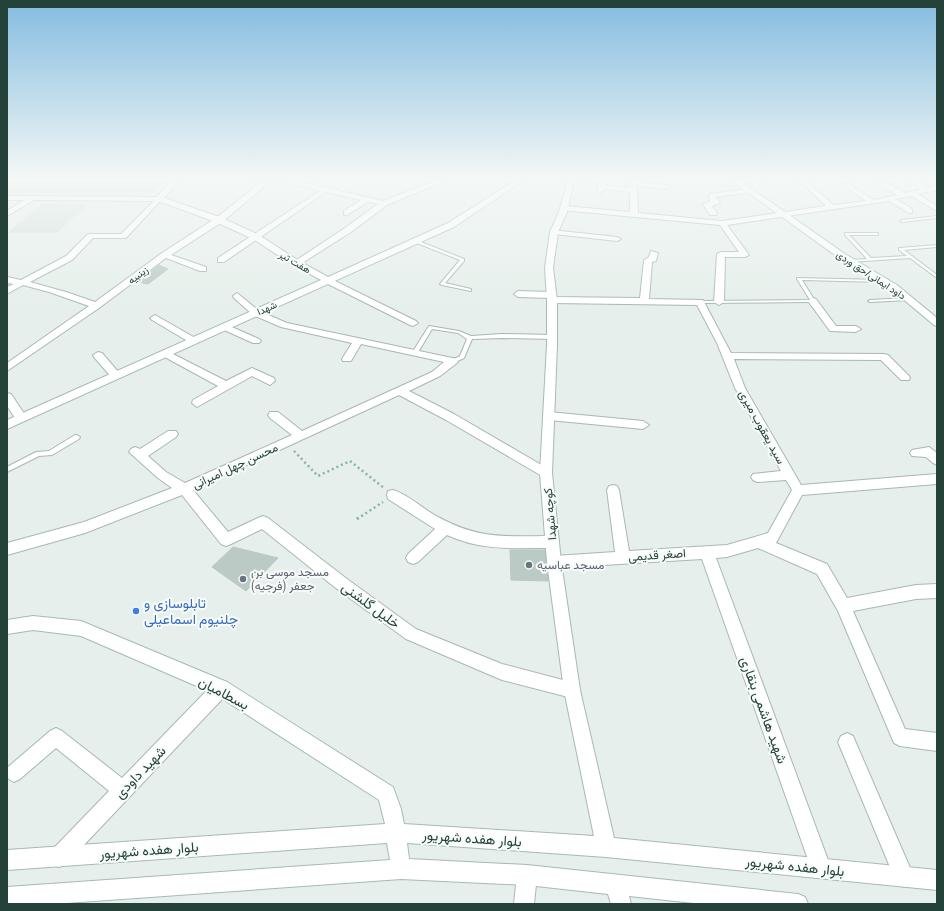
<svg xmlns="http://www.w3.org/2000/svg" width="944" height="911" font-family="'Roboto Condensed',Vazirmatn,sans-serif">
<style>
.built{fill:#d4dfda}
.green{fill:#bfe0c8}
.building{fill:#bbcac4;stroke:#b8c9c2}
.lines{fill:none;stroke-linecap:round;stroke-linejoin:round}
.lane-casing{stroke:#a8b8b2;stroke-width:2}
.street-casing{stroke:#a8b8b2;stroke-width:2}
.secondary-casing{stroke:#a4bbb3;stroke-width:2}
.path-far1{stroke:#86b3a5;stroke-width:2.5;stroke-dasharray:2 3;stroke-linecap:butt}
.path{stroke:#86b3a5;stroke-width:3;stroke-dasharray:2.5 3.5;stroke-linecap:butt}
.lane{fill:#fff;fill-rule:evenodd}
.street{fill:#fff;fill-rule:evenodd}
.secondary{fill:#fff;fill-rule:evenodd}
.worship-dot{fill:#6b7280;stroke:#f7fbf9;stroke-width:1.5}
.shop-dot{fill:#3f7fe0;stroke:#f7fbf9;stroke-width:1.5}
.labels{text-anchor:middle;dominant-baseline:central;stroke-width:4;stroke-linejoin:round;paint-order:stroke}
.far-street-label{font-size:10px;fill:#24423a;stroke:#f7fbf9}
.street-label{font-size:12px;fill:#24423a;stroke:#f7fbf9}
.worship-label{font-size:12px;fill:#5b616d;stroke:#f7fbf9;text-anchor:start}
.near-shop-label{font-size:14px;fill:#366cbe;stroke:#f7fbf9;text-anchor:start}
.near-street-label{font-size:14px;fill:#24423a;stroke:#f7fbf9}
</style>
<rect width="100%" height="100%" fill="#e6efeb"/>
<path class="built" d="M43,204H88L57,233H7Z"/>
<path class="green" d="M7,180H166L154,192L7,193Z"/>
<g class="building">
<path d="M159,265L168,269L148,284L137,282Z"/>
<path d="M233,547L278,558L246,591L212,567Z"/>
<path d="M510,550H545L548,581L511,580Z"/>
</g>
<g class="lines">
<g class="lane-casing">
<g id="lane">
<path d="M937,216V218L902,222L900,221L902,220Z"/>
<path d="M845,233H878V235H849L871,258L907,256L899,250V248L937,245V247L904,250L937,275V278L910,258L849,262V260H850L867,259L845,235Z"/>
<path d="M414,240H416L464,259V261L445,283L471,289V291L442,285L440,284L460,260L414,242Z"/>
<path d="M797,278L883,280L885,281L883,282L802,280L815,301L813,302L700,303L698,302L700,301L810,300L797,279Z"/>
<path d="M907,298H909V300L870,302L868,301L870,300Z"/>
<path d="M429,326L459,331L471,336L502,334L552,335L554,337L552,339L502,338L472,339L464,358L453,363L450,361L460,356L467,339L458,333L432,329L417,354H413L412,353Z"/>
<path d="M75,435H77L80,437L79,439L52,455L39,456L7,472V467L36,452L49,451Z"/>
</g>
</g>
<g class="street-casing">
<g id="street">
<path d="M264,180H272L222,222L171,255L206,267V271H200L166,258L99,308L7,371V363L89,306L49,292L23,285L7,294V287L14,284L7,283V277L21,280L66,256L88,234H121L157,198H161V200L126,238H93L72,260L30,282L66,292L95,302L162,253L216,218Z"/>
<path d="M279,180H293L383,201L437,180H447L387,205L351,232L299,265H293L292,263L345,228L378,204L368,202L347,215H344V211L361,200L326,192L224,262H218V258L320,191Z"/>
<path d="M582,180H605L606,185L630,188V180L669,186L670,187L667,189L637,186L638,213L722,221L826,206L799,180H806L833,205L866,201L844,186V184H848L874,200L897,195L879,183V181H883L905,193L920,190L912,180H919L926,188L937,186V190L918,194L937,206V211L911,196L896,199L912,209V213H909L889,201L727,225L749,255L745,257H725L724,302L719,305L714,302L717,254L721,252H739L720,225L561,210L560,208L564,206L630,212V192L605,189L601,193L598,191L599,184Z"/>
<path d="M749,189L751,190V192L716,197L720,203L712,206L717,213L716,215H710L703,204L711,201L708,195L709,194Z"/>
<path d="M551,230L617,237L621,239L617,241L554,234L550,232Z"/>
<path d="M651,251L658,253L656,261L652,262L649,299L703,300L731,353L884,354L888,355L909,376L910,378L909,380H901L881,360L734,359L745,388L801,485L937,474V484L802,495L776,543L827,564L847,598L916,585L937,584V598L916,599L853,611L905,729L937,733V751L900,746L894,743L838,611L817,574L758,548L727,557L716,558L831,868L828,875L821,878L814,875L811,868L702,559L554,568L549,566L547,562L549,558L554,556L615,552L607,490L609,486L613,485L617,486L619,490L629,551L727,545L768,533L792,490L786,480L757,482L753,480L751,477L753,474L781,471L735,388L717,343L697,305L552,303L547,300L551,298L518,297L514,294L518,291L551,292L555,295L552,297L640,298L644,260L649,257Z"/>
<path d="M329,278L416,321L418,323L413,326L410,325L326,283V279Z"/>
<path d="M237,293L259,311L287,323L457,359L458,361L457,363L440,376L409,391L454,414L550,470L552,473L550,476L546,478L542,476L446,420L399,395L193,490L228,532L258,518L263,516L268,518L347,579L416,629L502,664L578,684L580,690L578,696L572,698L502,680L406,639L337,589L262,529L231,544L226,546L221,544L182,495L85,533L7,555V543L84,522L172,488L158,478L129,452L131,449L135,447L140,449L168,431H176L178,434L176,437L148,456L166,472L185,483L292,435L270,418L268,415L270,412H278L302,431L432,372L444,362L361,344L351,361H343L342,359L352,343L281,327L253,315L234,298L233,296Z"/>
<path d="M813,298L816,299L836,326H856L861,329L856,332L830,331L808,301Z"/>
<path d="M155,315L197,339L199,341L197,343H191L152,320L150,318Z"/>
<path d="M225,324L259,339L261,341L259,343H253L222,329V325Z"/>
<path d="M165,350L226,381L252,368L274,378L275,381L270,385L252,376L197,407L192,403L193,400L218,386L161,355L160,353Z"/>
<path d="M98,352L102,353L120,374L121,376L120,378H112L94,357L93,355Z"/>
<path d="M7,393L11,394L27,418L25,421H17L7,406Z"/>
<path d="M549,412L643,421L649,425L643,429L549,420L543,416Z"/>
<path d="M929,447L937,453V465L933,463L926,457L912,456L910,453L912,450Z"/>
<path d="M393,490C409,495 423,509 438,517C480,540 507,536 552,536L557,538L559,542L557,546L552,548C515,548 481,551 447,535L418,562L413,564L408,562L406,558L408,554L435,529L388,499L387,495L388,491Z"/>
<path d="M221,680L227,682L229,688L227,694L66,864L59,867L52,864L49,857L52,850L109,791L56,748L20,779L14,782L7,778L8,767L50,731L56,728L62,731L122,778L215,682Z"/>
<path d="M847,733L853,736L914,877L911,884L904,887L897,884L838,742L841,736Z"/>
<path d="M527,865L534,868L537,875L534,904H514L517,875L520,868Z"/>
</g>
</g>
<g class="secondary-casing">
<g id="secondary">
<path d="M172,180H179L164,198L222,218L259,235L299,261L328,277L448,223L516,180H524L454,227L7,429V420L321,280L293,265L253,239L216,222L158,201L34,200L7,216V211L24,200H7V196L157,197Z"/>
<path d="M568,180H574L567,212L558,232L553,268L557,300V344L552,473L561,562L580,690L614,838L937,870V890L606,857L407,843L409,859L527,865L798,894L805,897L808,904H703L629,896L631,904H611L608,894L527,885L401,879L52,904H7V887L390,860L387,843L7,870V850L385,824L379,800L215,694L81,636L33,630L7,634V620L33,616L81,621L227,682L393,787L401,809L404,824L594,836L564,690L547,562L540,473L547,344V300L545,268L550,232L559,212Z"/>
<path d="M731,180H739L845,254L897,285L937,318V326L934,325L891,289L839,258Z"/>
</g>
</g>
<g class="path-far1">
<path d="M294,451L318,476L350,461L384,488"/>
<path d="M357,519L383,502"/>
</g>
<path class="path" d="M357,519L358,518"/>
<use href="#lane" class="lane"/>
<use href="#street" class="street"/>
<use href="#secondary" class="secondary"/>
</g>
<linearGradient id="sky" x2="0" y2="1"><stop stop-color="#84bce0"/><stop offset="0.58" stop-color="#f4f8f6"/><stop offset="1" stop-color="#f4f8f6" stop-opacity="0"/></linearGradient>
<rect width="944" height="308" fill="url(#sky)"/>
<g class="worship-dot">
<circle cx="529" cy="565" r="4"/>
<circle cx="243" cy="579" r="4"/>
</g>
<circle class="shop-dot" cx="136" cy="611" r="4"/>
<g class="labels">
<g class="far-street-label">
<text transform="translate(295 262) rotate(30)">هفت تیر</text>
<text transform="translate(138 275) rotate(-37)">زینبیه</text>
<text transform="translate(871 275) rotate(33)">داود ایمانی/حق وردی</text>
<text transform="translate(267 308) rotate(-24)">شهدا</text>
</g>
<g class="street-label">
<text transform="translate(762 427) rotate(61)">سید یعقوب میری</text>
<text transform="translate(235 466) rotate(-25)">محسن چهل امیرانی</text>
<text transform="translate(550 514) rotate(-95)">کوچه شهدا</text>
<text transform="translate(657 555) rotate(-4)">اصغر قدیمی</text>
</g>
<g class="worship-label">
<text x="537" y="565">مسجد عباسیه</text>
<text x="251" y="572">مسجد موسی بن<tspan x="251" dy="14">جعفر (فرجیه)</tspan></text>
</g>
<g class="near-shop-label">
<text x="144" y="603">تابلوسازی و<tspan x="144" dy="16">چلنیوم اسماعیلی</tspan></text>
</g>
<g class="near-street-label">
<text transform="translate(371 605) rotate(36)">خلیل گلشنی</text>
<text transform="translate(224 693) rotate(28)">بسطامیان</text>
<text transform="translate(764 710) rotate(70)">شهید هاشمی بنقاری</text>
<text transform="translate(140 772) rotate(-46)">شهید داودی</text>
<text transform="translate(472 838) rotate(4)">بلوار هفده شهریور</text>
<text transform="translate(149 850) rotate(-4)">بلوار هفده شهریور</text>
<text transform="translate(795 866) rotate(6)">بلوار هفده شهریور</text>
</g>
</g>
<rect width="944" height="911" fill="none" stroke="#24423a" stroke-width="16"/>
</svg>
